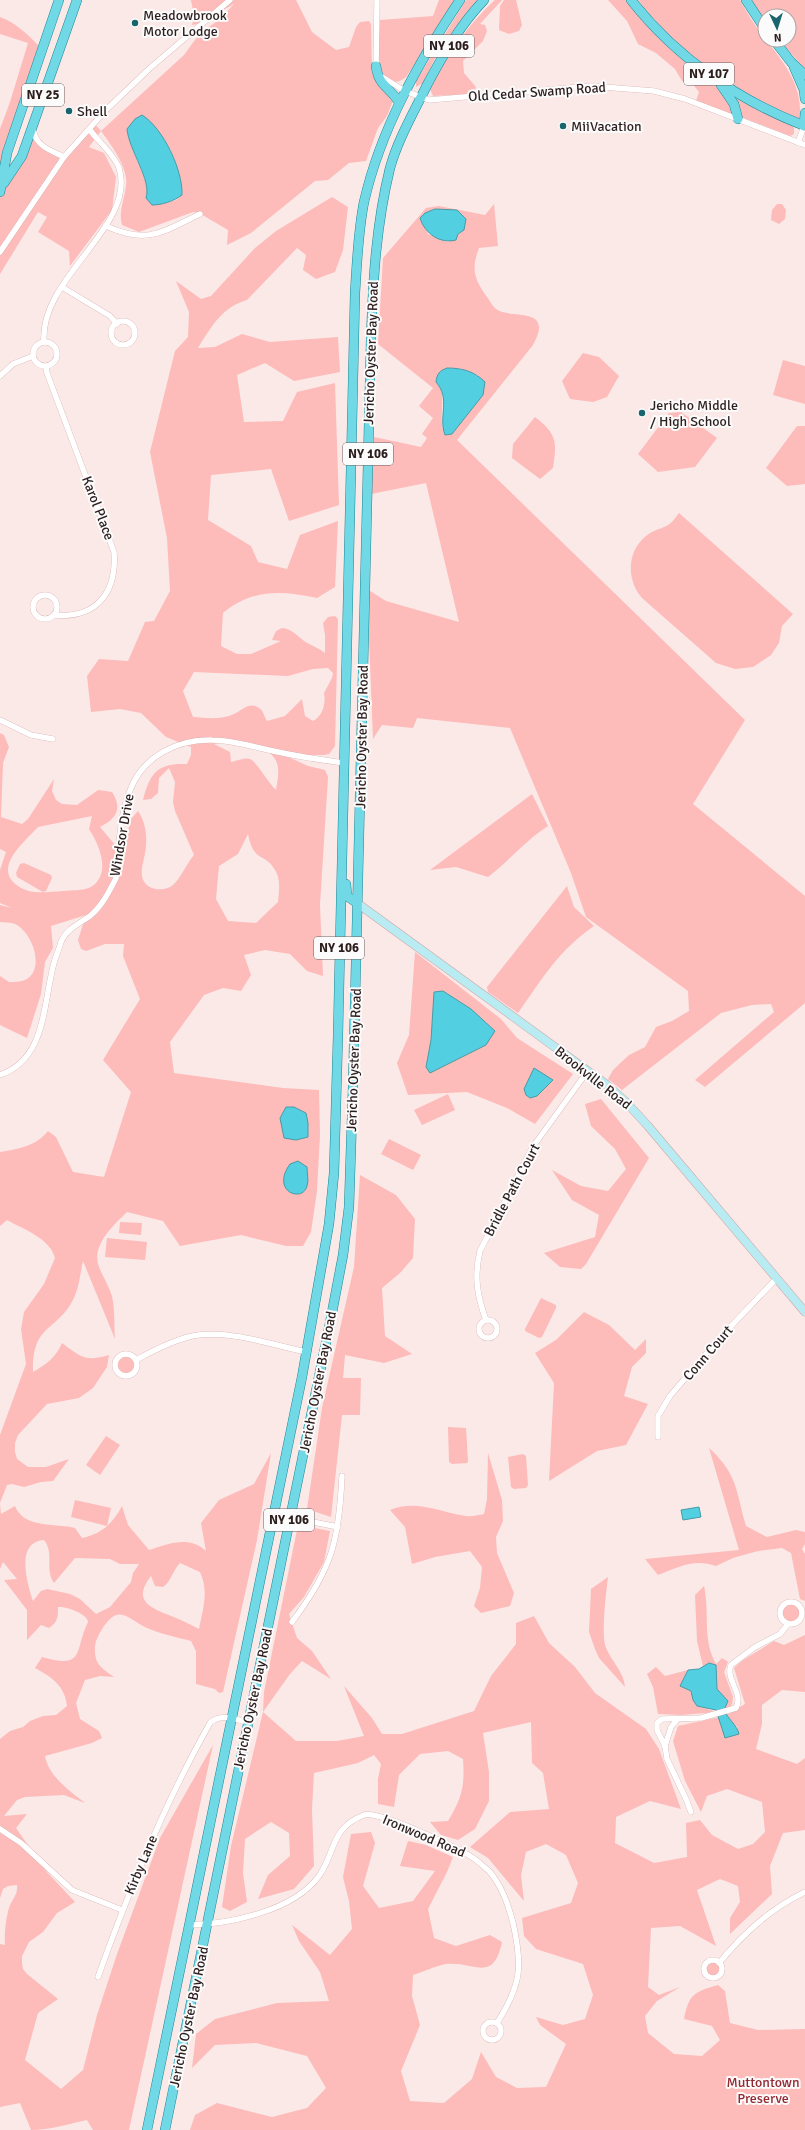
<svg xmlns="http://www.w3.org/2000/svg" width="805" height="2130" font-family="Signika,sans-serif">
<style>
.green{fill:#fdbbba;fill-rule:evenodd}
.water{fill:#52d0e1;stroke:#479ba6}
.lines{fill:none;stroke-linecap:round;stroke-linejoin:round}
.street-casing{stroke:#cfa5a5;stroke-width:6}
.secondary-casing{stroke:#cfa5a5;stroke-width:9}
.primary-casing{stroke:#1b8794;stroke-width:10}
.street{stroke:#fff;stroke-width:5.5}
.secondary{stroke:#b8ecf2;stroke-width:8}
.primary{stroke:#71d9e5;stroke-width:9}
.poi-dot{fill:#18656e;stroke:#fbfbfb;stroke-width:1.5}
.labels{text-anchor:middle;dominant-baseline:central;stroke-width:4;stroke-linejoin:round;paint-order:stroke}
.shield{fill:#fbfbfb;stroke:#6b6060;stroke-width:1}
.shield-label{font-size:13px;font-weight:bold;fill:#2d1e1e}
.poi-label{font-size:14px;fill:#2d1e1e;stroke:#fbfbfb;text-anchor:start}
.street-label{font-size:14px;fill:#2d1e1e;stroke:#fbfbfb}
.park-label{font-size:14px;fill:#932833;stroke:#fbfbfb}
</style>
<rect width="100%" height="100%" fill="#fbe9e8"/>
<g class="green">
<path d="M191,0H296L312,32L336,50L349,47L356,27L360,22L369,21L371,24L372,72L380,86L394,98L387,116L378,128L366,161L349,163L328,180L315,181L251,233L227,245L228,230L199,213L193,212L139,232L122,225C118,212 125,198 126,185C129,169 110,143 101,131L89,147L104,153L116,177L112,210L70,266L69,251L38,232L47,217L38,212L0,274V129L10,102L28,43L0,34V17C15,22 28,35 39,46L2,185L34,125L40,144L64,157L94,123L101,131L184,55L200,33L219,20L234,4L198,24L192,25L194,16ZM134,122C144,128 155,133 163,140C174,149 180,178 182,192V195L176,200L163,204L148,194C146,171 129,153 128,129Z"/>
<path d="M439,0H457L406,77C401,81 397,83 391,81C373,74 380,36 380,20L433,16Z"/>
<path d="M466,0H478L439,50L423,83L416,87V81Z"/>
<path d="M495,0H502L480,24L485,25L487,31L483,41L463,61L464,73L476,87L474,94L433,96L430,89V84C449,54 468,24 495,0Z"/>
<path d="M504,0H516L522,25L519,31L509,34L499,30L500,6Z"/>
<path d="M608,0H629L714,78L737,118L696,101L699,92L692,83L682,81L675,69L656,53L638,44L627,21Z"/>
<path d="M638,0H740C747,13 756,27 765,39C783,61 805,88 799,120C737,91 680,55 638,0Z"/>
<path d="M751,0H805V69L779,40H789V16H765V20Z"/>
<path d="M734,97L794,127V134L790,136L741,117Z"/>
<path d="M332,197L348,207L343,250L335,272L316,279L303,270L306,255L297,248L247,300C222,307 211,327 198,348L215,347L242,334L270,342L338,337L340,372L294,381L265,363L237,375L244,422L283,421L297,392L335,383L339,505L289,521L271,469L211,475L208,520L251,546L258,562L287,569L300,535L338,521L335,587L317,598C281,590 252,589 223,613L221,646L237,654H251L281,641L272,640L276,631L282,628C294,629 299,639 309,644C315,647 320,649 325,653V635L323,623L328,617L335,616L338,619L335,746L329,754L324,755H284L308,766L325,770L328,777L320,905L323,976L307,971L290,954L265,950L244,955L251,975L241,991L223,988L204,995L170,1042L174,1073L283,1088L319,1090L320,1135L317,1191L311,1232L303,1246H286L241,1235L180,1246L163,1221L127,1212C113,1226 91,1245 99,1267C103,1277 109,1286 112,1296C115,1310 114,1325 115,1339L83,1261C80,1275 79,1288 73,1300C56,1332 32,1324 33,1372C47,1364 56,1357 62,1343C81,1357 85,1362 109,1355L107,1367L93,1388L79,1398L47,1404L18,1435L15,1443V1452L17,1459L28,1467H46L69,1459L53,1481L41,1482L24,1487L12,1484L7,1485L0,1503V1435L26,1364L21,1329L24,1312L44,1284L55,1258C50,1238 23,1229 7,1220L0,1226V1152C19,1149 36,1146 48,1131L56,1137L73,1172L104,1177L131,1092L103,1060L140,999L123,956L124,944H105L86,951L81,949L78,940L86,915L51,926L53,948L45,962L41,994L27,1038L0,1025V976L9,982C14,982 22,982 27,979C45,967 32,932 15,924C11,922 5,923 0,922V905L12,908L0,903V870L6,852L0,849V733L4,735L9,747L3,763L1,817L22,824L28,819L54,779L52,791L56,800L62,804L77,805L98,790L112,792C123,809 116,819 100,827L122,853L131,819L138,811C147,824 148,842 144,858C143,864 141,869 142,876C144,890 163,893 173,885C180,879 187,863 194,855L175,811L173,802L175,782L169,768L159,778L158,793L151,799L143,800C150,773 157,763 187,764L191,755V747L166,737L141,713L120,709L91,712L87,676L99,659L128,661L145,622L154,621L170,591L167,538L150,452L175,351L188,337L189,312L176,281L201,299L211,296L255,248L276,231ZM328,668L333,673L332,678L324,693C326,703 323,716 313,721L305,716L302,699L285,716L267,721C264,717 264,711 259,708C250,701 241,711 234,714C222,720 205,718 193,717L183,691L194,672L288,676L313,669ZM232,740C247,742 277,749 278,768C279,775 277,783 276,790C269,784 255,760 250,759C245,757 236,761 231,762L230,752L214,744ZM92,816L89,829C99,844 112,874 91,887C82,891 72,890 63,891C45,892 29,896 14,883C10,879 8,875 8,869C9,854 28,838 38,827ZM248,834C254,864 265,852 275,870C281,879 279,892 278,902L256,923L228,921L216,899L219,866L238,854Z"/>
<path d="M494,204L498,246L479,248C471,269 474,279 487,297C490,301 493,307 496,309C511,320 555,305 533,345L457,440L745,720L693,804L805,896V1003L705,1087L695,1080L774,1012L771,1004L752,1005L721,1013L622,1090L608,1079L613,1070L629,1055L645,1047L656,1027L672,1021L689,1011L688,991L586,917L571,873L510,728L417,718L413,728L382,725L373,739L367,589L386,601L459,622L426,483L371,494L374,437L421,447L427,438L422,434L433,418L419,406L433,388L378,344L383,258L426,208L439,206L485,215ZM435,209L464,230L448,242L428,234L420,218L425,213ZM459,368L478,375L483,395L452,434L445,435C438,421 445,404 441,387Z"/>
<path d="M777,204H782L786,210L785,219L779,224L771,220L772,210Z"/>
<path d="M583,353L599,357L619,376L607,397L593,402L570,399L562,381Z"/>
<path d="M783,360L805,366V404L773,395Z"/>
<path d="M681,412L717,438L695,467L658,472L638,454L669,413Z"/>
<path d="M535,417C557,434 557,442 553,468L540,479L512,458L513,444Z"/>
<path d="M797,426H805V484L787,486L766,468Z"/>
<path d="M679,513L793,614L782,626L779,643L771,655L753,667L735,669L716,663L642,598C626,580 627,551 646,536C653,530 661,529 668,525C672,523 676,517 679,513Z"/>
<path d="M532,794L548,826C526,840 509,861 488,877L456,867L430,870Z"/>
<path d="M24,863L51,875L52,878L46,891L43,892L17,877L16,873L20,864Z"/>
<path d="M567,886L574,907L594,926C559,950 542,979 518,1013L488,992L487,987Z"/>
<path d="M415,952L501,1019L517,1038L573,1074L535,1124L507,1108L467,1092L408,1095L397,1063L409,1035ZM443,991L471,1009L486,1045L465,1055L426,1067L431,1040L434,992Z"/>
<path d="M448,1094L455,1110L422,1125L414,1110Z"/>
<path d="M601,1099L649,1158L586,1264L581,1269L560,1267L544,1253L595,1237L599,1215L572,1200L552,1170L581,1186L608,1191L626,1169L615,1149L591,1126L585,1104Z"/>
<path d="M389,1139L421,1155L413,1170L381,1154Z"/>
<path d="M360,1175L396,1195L415,1219L413,1258L400,1273L382,1288L385,1336L412,1354L384,1363L345,1355L343,1378H361L360,1415H342L331,1517L307,1509L322,1408L354,1267Z"/>
<path d="M120,1222L142,1223L141,1235L119,1233Z"/>
<path d="M107,1238L147,1242L145,1260L105,1257Z"/>
<path d="M541,1298L556,1305V1308L542,1337L539,1338L525,1331V1329Z"/>
<path d="M584,1312L609,1325L635,1350L646,1339V1353L632,1367L624,1396L648,1404L626,1445L597,1451L549,1481L554,1383L535,1353L556,1340Z"/>
<circle cx="126" cy="1365" r="8"/>
<path d="M448,1427L466,1428L468,1461L467,1463L452,1464L449,1462Z"/>
<path d="M106,1436L120,1445L100,1475L86,1465Z"/>
<path d="M709,1448C738,1474 736,1492 746,1526L767,1537L796,1530L805,1532V1544L802,1549L805,1554V1601L800,1599L791,1553L782,1548L758,1551L733,1558L716,1566C695,1558 678,1567 658,1575L645,1559L739,1550Z"/>
<path d="M271,1453L257,1540L223,1692L219,1693L215,1689L196,1684V1651L191,1641C177,1637 160,1634 147,1628C129,1620 120,1603 104,1626C100,1632 96,1639 95,1646C94,1664 100,1667 114,1677L100,1676L85,1680L76,1703L80,1719L99,1731L102,1738L92,1743L45,1756C49,1777 69,1790 85,1803L64,1795L25,1797L17,1800L4,1816L27,1814L16,1828L46,1871L75,1902L57,1913L43,1932L29,1942L22,1956V1963L23,1969L27,1974L58,1999L38,2013L25,2060L61,2089L83,2070L97,2015L117,1954L160,1838L213,1745L129,2130H93L87,2120C68,2124 50,2130 31,2130L20,2103L0,2107V1944L5,1945C4,1936 6,1917 9,1908C12,1899 18,1896 17,1885L8,1886L3,1889L0,1898V1739L10,1731L23,1727L30,1721L43,1716L56,1715L67,1706C65,1686 52,1677 35,1668L42,1657C86,1670 74,1650 88,1622C88,1614 66,1606 58,1607C58,1617 58,1622 49,1628L41,1625L27,1640V1610L4,1580L17,1579L3,1562L0,1569V1504L1,1514L15,1506C24,1529 56,1523 75,1528L82,1538C102,1534 113,1523 122,1506L128,1525L149,1550C168,1544 189,1535 206,1551L201,1523L219,1500L254,1484ZM44,1540C55,1554 44,1569 54,1583L75,1558L110,1559L120,1564H139L133,1573L131,1582L110,1607L96,1614L80,1599L70,1594L47,1589L41,1591L33,1601C27,1583 15,1542 44,1540ZM180,1563L200,1572C209,1591 203,1609 199,1629C191,1625 184,1621 176,1618C154,1609 130,1603 151,1576L155,1586L163,1587C171,1582 173,1570 180,1563Z"/>
<path d="M488,1453L502,1500L503,1521L496,1537L497,1553L514,1593L510,1606L481,1613L474,1606L480,1588L482,1567L470,1551L435,1557L412,1564L405,1527L390,1510C416,1499 439,1512 466,1516C471,1517 478,1515 484,1514L487,1499Z"/>
<path d="M523,1454L526,1456L528,1485L526,1488L514,1489L511,1487L508,1457Z"/>
<path d="M75,1500L111,1508L107,1526L71,1517Z"/>
<path d="M298,1525L330,1531L324,1562L304,1597L289,1614L297,1638L312,1651L331,1679L302,1661L290,1674L263,1712L296,1741H337L364,1736L344,1686L372,1718L382,1734H402L474,1711L491,1676L516,1644V1623L534,1616L549,1643L575,1667L595,1693L646,1729L659,1749L681,1809L650,1801L616,1817L615,1843L654,1863L687,1857L686,1823L700,1820L712,1835L738,1849L753,1844L765,1832L762,1802L727,1789L707,1796L701,1812L685,1781L673,1741L678,1726L719,1717L722,1731L738,1728L726,1715L745,1704L734,1668L743,1660L774,1641L784,1645L805,1635V1692L782,1690L762,1705V1724L756,1749L797,1764L805,1758V1830L783,1833L770,1866L772,1894L730,1934V1918L740,1902L738,1886L720,1879L697,1890L716,1946L680,1926L651,1928L648,1987L659,1995L680,1987L657,2001L645,2016L648,2033L674,2054L702,2056L720,2040L712,2026L684,2019C689,1994 694,1992 718,1985L725,1991L730,2023L758,2030L805,2029V2130H190L195,2115L217,2103L272,2117L307,2108L326,2088L307,2056L256,2043L215,2045L192,2068L196,2034L215,2019L277,2003L329,2001L320,1972L299,1941L292,1925L330,1955L352,1929L349,1901L343,1877L351,1834L371,1832L375,1843L363,1886L379,1908L413,1901L435,1871L400,1866L408,1841L426,1845L453,1857L447,1872L428,1909L434,1938L456,1946L490,1935L502,1942C493,1984 475,1961 446,1964C435,1966 423,1972 413,1975L412,1996L420,2025L401,2071L410,2101L444,2103L472,2079L481,2052L496,2077L517,2088L546,2087L566,2044L540,2025L536,2017L563,2025L585,2019L593,1995L583,1964L536,1949L524,1936L522,1918L571,1903L578,1883L566,1855L546,1844L526,1852L521,1875L524,1901L488,1858L470,1847L510,1812L549,1809L543,1773L532,1763L531,1722L483,1733L489,1772V1801L475,1829L458,1840L441,1835L430,1822L448,1821C462,1798 465,1786 463,1759L448,1751L420,1754L399,1775L394,1807L378,1804V1779L381,1764L374,1755L358,1763L314,1773L312,1810L314,1866L294,1889L258,1899L268,1875L290,1856L289,1833L271,1822L245,1839L243,1873L247,1902L230,1911L222,1907L231,1846L263,1712L264,1692Z"/>
<path d="M608,1577C606,1594 601,1634 606,1648C612,1662 624,1672 625,1687L599,1658L595,1649L589,1632L591,1589Z"/>
<path d="M704,1586C710,1614 702,1639 716,1664L722,1658L728,1662L724,1672L733,1697L732,1705L724,1710L728,1701L717,1689V1674L709,1663L703,1666L697,1641L695,1595Z"/>
<circle cx="791" cy="1613" r="10"/>
<path d="M656,1667L665,1676L688,1670L684,1677L697,1706L717,1712L682,1715L658,1714L653,1687L647,1674Z"/>
<circle cx="713" cy="1969" r="9"/>
</g>
<g class="water">
<path d="M142,115C163,128 183,170 182,195C174,201 162,205 152,205L146,198C152,180 129,151 127,129L135,119Z"/>
<path d="M435,209L457,210L466,219L464,230L458,234L456,240C440,244 425,234 420,218L425,213Z"/>
<path d="M447,368C462,368 474,371 485,382L483,395L452,434L445,435C438,416 451,399 436,382C437,374 439,371 447,368Z"/>
<path d="M443,991L471,1009L495,1031L486,1045L430,1073L426,1067L431,1040L434,992Z"/>
<path d="M534,1068L553,1080L537,1096L530,1098L526,1095L524,1089Z"/>
<path d="M286,1107H294L306,1113L308,1123V1137L296,1140L284,1138L280,1118Z"/>
<path d="M298,1161L307,1167C307,1173 309,1181 307,1186C303,1203 270,1192 290,1164Z"/>
<path d="M699,1507L701,1517L683,1520L681,1510Z"/>
<path d="M709,1663L716,1665L717,1689L728,1701L724,1710C728,1719 737,1725 739,1734L725,1738L716,1710L697,1706L693,1700L691,1691L680,1686L688,1670L699,1669Z"/>
</g>
<g class="lines">
<g class="street-casing">
<g id="street">
<path d="M376,68L377,0"/>
<path d="M382,77L405,91L429,100L591,86L654,91L685,99L805,145"/>
<path d="M33,128C35,146 50,150 64,157"/>
<path d="M798,143L804,126"/>
<path d="M106,226C148,245 162,232 200,214"/>
<path d="M0,252L64,157L105,111L150,68L230,0"/>
<path d="M62,287L110,316L117,324"/>
<circle cx="123" cy="333" r="12"/>
<circle cx="45" cy="354" r="12"/>
<path d="M44,342C39,277 137,227 119,168C114,154 98,141 89,129"/>
<path d="M46,367L47,373L114,552C117,592 97,619 54,615"/>
<path d="M0,376L13,364L33,356"/>
<circle cx="45" cy="607" r="12"/>
<path d="M0,720L31,735L53,739"/>
<path d="M0,1075C47,1059 43,1002 54,963C56,956 59,949 61,942C66,929 79,924 90,916C102,906 109,892 116,878C119,849 119,815 131,788C144,756 178,739 212,740C233,740 257,748 278,752C300,757 322,760 344,763"/>
<path d="M486,1320C477,1296 474,1276 480,1251L532,1148L587,1072"/>
<circle cx="488" cy="1329" r="9"/>
<circle cx="126" cy="1365" r="11"/>
<path d="M136,1360C154,1350 177,1338 198,1335C234,1331 272,1345 307,1352"/>
<path d="M658,1437V1416L670,1396L717,1341L776,1279"/>
<path d="M273,1514L338,1527"/>
<circle cx="791" cy="1613" r="11"/>
<path d="M292,1622C332,1569 339,1541 342,1476"/>
<path d="M665,1746L671,1727L677,1720"/>
<path d="M691,1812L686,1799L667,1759L665,1746L657,1730V1723L662,1719L701,1718L736,1708C744,1693 725,1680 731,1665L755,1647L780,1634L788,1624"/>
<path d="M0,1829L21,1843L72,1890L122,1910"/>
<path d="M189,1925C229,1924 294,1911 319,1876C336,1852 330,1828 364,1815C378,1810 455,1847 470,1856C477,1860 483,1866 489,1871C502,1886 508,1904 513,1923C523,1967 521,1985 497,2023"/>
<circle cx="713" cy="1969" r="9"/>
<path d="M719,1963C744,1933 770,1909 805,1892"/>
<path d="M98,1977C129,1890 164,1804 210,1723C220,1713 235,1719 247,1722"/>
<circle cx="492" cy="2031" r="9"/>
</g>
</g>
<g class="secondary-casing">
<path id="secondary" d="M357,903L607,1085L625,1101L648,1126L805,1312"/>
</g>
<g class="primary-casing">
<g id="primary">
<path d="M631,0C676,57 737,100 805,126"/>
<path d="M746,0L765,29"/>
<path d="M774,40L791,62L805,75"/>
<path d="M376,66C379,87 388,85 399,102"/>
<path d="M794,67L804,90L805,99"/>
<path d="M721,85L734,104L738,119"/>
<path d="M804,126L805,113"/>
<path d="M4,183L22,156L77,0"/>
<path d="M0,192L7,153L59,0"/>
<path d="M346,884L347,896L357,903"/>
<path d="M147,2130L302,1377L329,1224L334,1173L338,1035L355,293C357,263 358,232 364,202C381,128 418,63 460,0"/>
<path d="M165,2130L330,1323L343,1255L349,1207L353,1086L371,339C373,280 376,225 390,168C398,139 414,112 427,85C443,55 460,25 484,0"/>
</g>
</g>
<use href="#street" class="street"/>
<use href="#secondary" class="secondary"/>
<use href="#primary" class="primary"/>
</g>
<g class="poi-dot">
<circle cx="135" cy="23" r="4"/>
<circle cx="69" cy="111" r="4"/>
<circle cx="563" cy="126" r="4"/>
<circle cx="642" cy="413" r="4"/>
</g>
<g class="labels">
<g class="shield">
<rect x="424" y="35" width="50" height="22" rx="3"/>
<rect x="684" y="63" width="50" height="22" rx="3"/>
<rect x="22" y="84" width="42" height="22" rx="3"/>
<rect x="343" y="443" width="50" height="22" rx="3"/>
<rect x="314" y="937" width="50" height="22" rx="3"/>
<rect x="264" y="1509" width="50" height="22" rx="3"/>
</g>
<g class="shield-label">
<text x="449" y="46">NY 106</text>
<text x="709" y="74">NY 107</text>
<text x="43" y="95">NY 25</text>
<text x="368" y="454">NY 106</text>
<text x="339" y="948">NY 106</text>
<text x="289" y="1520">NY 106</text>
</g>
<g class="poi-label">
<text x="143" y="15">Meadowbrook<tspan x="143" dy="16">Motor Lodge</tspan></text>
<text x="77" y="111">Shell</text>
<text x="571" y="126">MiiVacation</text>
<text x="650" y="405">Jericho Middle<tspan x="650" dy="16">/ High School</tspan></text>
</g>
<g class="street-label">
<text transform="translate(537 92) rotate(-4)">Old Cedar Swamp Road</text>
<text transform="translate(371 353) rotate(-88)">Jericho Oyster Bay Road</text>
<text transform="translate(98 508) rotate(69)">Karol Place</text>
<text transform="translate(362 737) rotate(-89)">Jericho Oyster Bay Road</text>
<text transform="translate(122 835) rotate(-80)">Windsor Drive</text>
<text transform="translate(354 1060) rotate(-88)">Jericho Oyster Bay Road</text>
<text transform="translate(593 1078) rotate(38)">Brookville Road</text>
<text transform="translate(512 1190) rotate(-62)">Bridle Path Court</text>
<text transform="translate(708 1353) rotate(-49)">Conn Court</text>
<text transform="translate(318 1382) rotate(-79)">Jericho Oyster Bay Road</text>
<text transform="translate(253 1699) rotate(-78)">Jericho Oyster Bay Road</text>
<text transform="translate(424 1836) rotate(23)">Ironwood Road</text>
<text transform="translate(141 1865) rotate(-67)">Kirby Lane</text>
<text transform="translate(189 2017) rotate(-78)">Jericho Oyster Bay Road</text>
</g>
<g class="park-label">
<text x="763" y="2082">Muttontown<tspan x="763" dy="16">Preserve</tspan></text>
</g>
</g>
<g transform="translate(777 28) rotate(176)"><circle r="19" fill="#fbfbfb" stroke="#a9a3a3"/>
<path d="M0-3L7 15L0 10L-7 15Z" fill="#18656e"/>
<text y="-6" font-size="11" font-weight="bold" text-anchor="middle" fill="#2d1e1e">N</text>
</g>
</svg>
